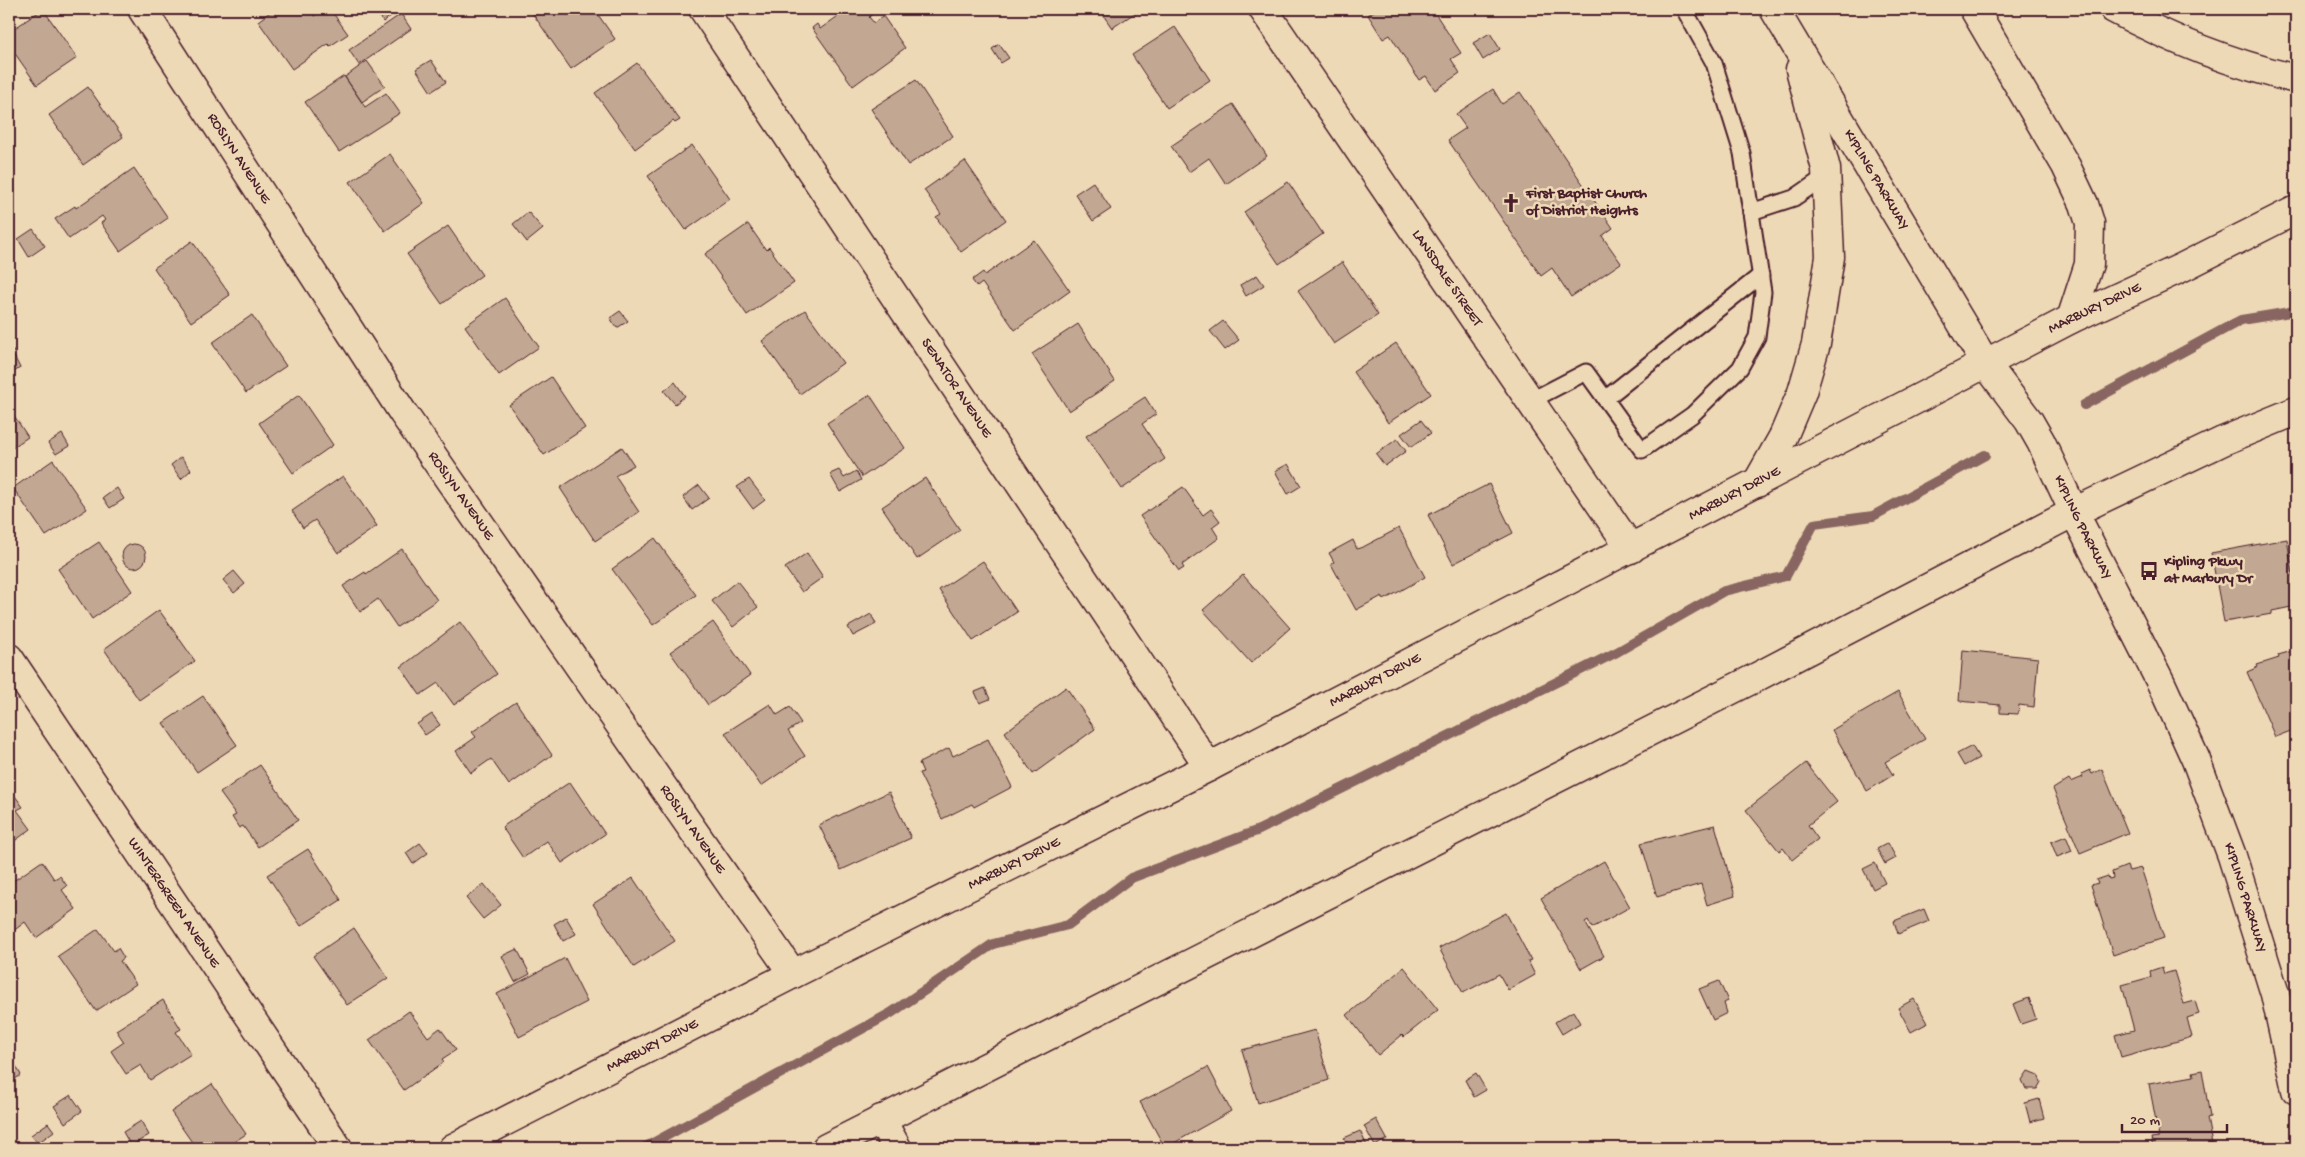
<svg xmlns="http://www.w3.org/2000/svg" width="2305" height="1157" font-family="'Gochi Hand',sans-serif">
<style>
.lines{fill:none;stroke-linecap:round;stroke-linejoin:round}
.stream{stroke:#886560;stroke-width:10}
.building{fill:#c2a892;stroke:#4a1f2b}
.service-casing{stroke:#4a1f2b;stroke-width:19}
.minor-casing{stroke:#4a1f2b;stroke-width:31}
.tertiary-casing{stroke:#4a1f2b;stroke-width:31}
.service{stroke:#eed9b7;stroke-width:15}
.minor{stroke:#eed9b7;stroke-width:28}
.tertiary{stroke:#eed9b7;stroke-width:28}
.labels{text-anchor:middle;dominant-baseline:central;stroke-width:5;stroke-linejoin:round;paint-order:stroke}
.street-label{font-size:15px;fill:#4a1f2b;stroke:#eed9b7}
.poi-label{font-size:15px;font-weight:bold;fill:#4a1f2b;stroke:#eed9b7;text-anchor:start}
</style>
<rect width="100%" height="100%" fill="#eed9b7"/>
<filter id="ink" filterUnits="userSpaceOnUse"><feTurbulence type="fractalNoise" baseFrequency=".02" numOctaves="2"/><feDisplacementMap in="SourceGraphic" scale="10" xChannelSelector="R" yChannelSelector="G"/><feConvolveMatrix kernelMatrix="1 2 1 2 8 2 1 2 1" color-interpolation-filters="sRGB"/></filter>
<g filter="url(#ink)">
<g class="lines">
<g class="stream">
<path d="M2084,405L2241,320L2296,311"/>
<path d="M644,1148L891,1013L993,944L1068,925L1131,878L1259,830L1617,652L1724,591L1786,576L1814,524L1873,516L1985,455"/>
</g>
</g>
<g class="building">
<path d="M43,9L77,58L37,85L9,45V32Z"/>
<path d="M274,9H309L314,16L324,9H330L348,34L330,46L328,44L292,69L258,21Z"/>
<path d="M374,9H394L396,12L383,22Z"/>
<path d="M542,9H594L615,39L571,69L533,14Z"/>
<path d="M848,9H878L869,17L874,23L883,16L905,48L853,86L812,28L817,24L820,29Z"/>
<path d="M1099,9H1141L1112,28Z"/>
<path d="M1377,9L1379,11L1382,9H1435L1433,10L1461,53L1451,59L1460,73L1435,90L1426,76L1419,80L1390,35L1383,39L1368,15Z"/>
<path d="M401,14L411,29L359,65L349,50Z"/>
<path d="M1175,27L1210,80L1167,108L1132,55Z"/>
<path d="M1490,33L1500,49L1483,60L1473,43Z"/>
<path d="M999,44L1009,58L1001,63L992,49Z"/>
<path d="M431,60L446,82L431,92L416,69Z"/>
<path d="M367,61L385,86L362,102L345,77Z"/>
<path d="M637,63L680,120L675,123L673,121L635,149L595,93Z"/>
<path d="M344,76L365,107L386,93L400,113L339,152L305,102Z"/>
<path d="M916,80L953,136L908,165L871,109Z"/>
<path d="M88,87L123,137L83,165L49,115Z"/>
<path d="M1493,89L1502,104L1520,92L1613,228L1602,236L1621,263L1571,297L1552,268L1541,276L1448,140L1466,128L1456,114Z"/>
<path d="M1233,104L1267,156L1226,184L1209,158L1189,172L1171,146Z"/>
<path d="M692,145L730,199L686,230L648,176Z"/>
<path d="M390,154L424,203L385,231L350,182Z"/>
<path d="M965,161L1006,220L961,252L936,217L941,214L924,190Z"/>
<path d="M134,168L168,218L120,251L101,223L105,220L102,216L69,239L55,219L75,206L76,208Z"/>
<path d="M1093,182L1111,209L1093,221L1075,194Z"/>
<path d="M1288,182L1323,234L1279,264L1244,212Z"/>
<path d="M528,212L543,229L527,242L513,224Z"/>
<path d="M748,224L766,250L769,247L794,283L747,315L705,254Z"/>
<path d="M448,226L482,275L442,304L407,254Z"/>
<path d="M33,229L45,246L29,257L18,239Z"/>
<path d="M1034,240L1070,291L1015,330L982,283L977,287L972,280L983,272L985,275Z"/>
<path d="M192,241L230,295L191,322L154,268Z"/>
<path d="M1342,262L1378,315L1334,344L1298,291Z"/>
<path d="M1257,275L1264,285L1246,296L1240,285Z"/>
<path d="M505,298L539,347L499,375L465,326Z"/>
<path d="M805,310L843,363L800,394L762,341Z"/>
<path d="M620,311L628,321L617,328L610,318Z"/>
<path d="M252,315L286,366L246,393L212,343Z"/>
<path d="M1223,321L1239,340L1225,350L1210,331Z"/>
<path d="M1078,324L1115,381L1069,411L1032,354Z"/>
<path d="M1396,343L1431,394L1388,423L1353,372Z"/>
<path d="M9,345L14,352L9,356Z"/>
<path d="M14,356L20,368L9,375V359Z"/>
<path d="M551,377L585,428L544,455L509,405Z"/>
<path d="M675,382L685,396L675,404L664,391Z"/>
<path d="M299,395L333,445L293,473L259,423Z"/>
<path d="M870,395L905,448L862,477L827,423Z"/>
<path d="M1145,397L1156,414L1142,424L1165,459L1122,489L1086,436Z"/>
<path d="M9,408L28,437L9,450Z"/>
<path d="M1421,420L1431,433L1411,447L1401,434Z"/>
<path d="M62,434L69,446L56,454L48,443Z"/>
<path d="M1397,439L1406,451L1385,466L1376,454Z"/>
<path d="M622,447L634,465L615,476L639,512L595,541L560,488Z"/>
<path d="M181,457L191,470L181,479L171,465Z"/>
<path d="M53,460L87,509L46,536L13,488Z"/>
<path d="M1288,464L1301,486L1288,494L1275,471Z"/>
<path d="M839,470L844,478L856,471L861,480L840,492L830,474Z"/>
<path d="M343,476L377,526L338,553L315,520L303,528L292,511Z"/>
<path d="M925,478L960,530L917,559L882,507Z"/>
<path d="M749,479L765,500L753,509L737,487Z"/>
<path d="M1489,484L1513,533L1453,564L1428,515Z"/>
<path d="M699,485L709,498L692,510L683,497Z"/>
<path d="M1183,487L1203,515L1211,509L1220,521L1212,527L1219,538L1182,565L1184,568L1179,571L1140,516Z"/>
<path d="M117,488L124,499L110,508L103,498Z"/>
<path d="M1399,528L1425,577L1384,600L1382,596L1356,610L1331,564L1334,562L1329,553L1353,540L1357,549L1365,546Z"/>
<path d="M655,538L696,595L653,625L612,569Z"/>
<path d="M2287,539L2296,594V606L2272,611V614L2224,622L2211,553Z"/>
<path d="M99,542L132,591L92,619L58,569Z"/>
<circle cx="134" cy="556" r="12"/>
<path d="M402,549L437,600L397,627L378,599L360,612L343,586L365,572L366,574Z"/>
<path d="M807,553L823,577L802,592L785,568Z"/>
<path d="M2296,555V594L2290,556Z"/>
<path d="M983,561L1017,612L973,641L939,590Z"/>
<path d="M234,571L245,584L234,593L223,580Z"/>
<path d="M1243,575L1290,628L1251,663L1203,610Z"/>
<path d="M737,581L758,607L733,627L712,601Z"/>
<path d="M159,610L195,661L139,700L104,649Z"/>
<path d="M871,614L876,624L853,636L848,627Z"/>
<path d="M460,622L497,674L454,705L438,683L420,695L401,667Z"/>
<path d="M713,622L750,675L708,705L670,652Z"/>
<path d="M1963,650L2038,658L2034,707L2019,705L2018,714L2000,713V705L1959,701Z"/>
<path d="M2296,650V729L2275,737L2247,672L2258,667L2257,665L2279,658L2278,655Z"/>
<path d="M1066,687L1095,729L1033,774L1005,732Z"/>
<path d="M985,688L990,699L980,703L975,692Z"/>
<path d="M1898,692L1925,739L1885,762L1893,775L1867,791L1832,730Z"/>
<path d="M203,696L237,745L197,772L163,723Z"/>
<path d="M516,702L552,755L509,785L491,759L471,773L456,751L476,737L472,732Z"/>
<path d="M770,704L777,715L790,707L801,723L788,731L805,756L761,786L725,733Z"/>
<path d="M432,714L440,725L425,735L417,724Z"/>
<path d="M988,739L1012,787L974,807L972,804L942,819L919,773L923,772L919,763L949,748L953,756Z"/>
<path d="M1972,746L1979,758L1964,766L1957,754Z"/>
<path d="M1806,763L1837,802L1808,825L1818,839L1792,860L1783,848L1779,851L1746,810Z"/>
<path d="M260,765L298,820L258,847L243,826L239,828L232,817L236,815L220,793Z"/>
<path d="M2102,769L2128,833L2080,853L2053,789L2069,779L2071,782L2083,777L2081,774L2090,770L2092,774Z"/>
<path d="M2296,775V793L2290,778Z"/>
<path d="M570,782L605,834L562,863L547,841L523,858L502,827Z"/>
<path d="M889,792L911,838L841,870L819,825Z"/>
<path d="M15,796L23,807L17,810L31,829L9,845V798L10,799Z"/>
<path d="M1715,825L1735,896L1707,905L1701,884L1657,897L1641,843Z"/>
<path d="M2066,836L2072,851L2057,857L2051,842Z"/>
<path d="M420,843L428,853L413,864L406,853Z"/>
<path d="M1888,843L1896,858L1885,864L1877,849Z"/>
<path d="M308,849L341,900L301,926L267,875Z"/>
<path d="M42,861L54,879L60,876L67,886L62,890L76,909L36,938L25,922L12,932L9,926V901L11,900L9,884Z"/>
<path d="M1604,861L1630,907L1592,928L1588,920L1585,922L1604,956L1581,969L1541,898Z"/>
<path d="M1875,863L1885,883L1873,889L1863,869Z"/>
<path d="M2127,866L2129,871L2141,868L2164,938L2113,955L2091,885L2098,883L2096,880L2108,876L2109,879L2113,878L2112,872Z"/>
<path d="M633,878L675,941L634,967L593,904Z"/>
<path d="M484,884L501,905L483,919L466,898Z"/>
<path d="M1924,909L1929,921L1898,934L1894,921Z"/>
<path d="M1506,913L1531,960L1528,961L1535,975L1508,990L1499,974L1463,993L1439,948Z"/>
<path d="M566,917L576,934L563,941L554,924Z"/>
<path d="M354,928L388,978L347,1005L313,956Z"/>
<path d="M98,929L114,951L118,948L124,958L120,961L136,984L96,1011L58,956Z"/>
<path d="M517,949L530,974L515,982L502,956Z"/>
<path d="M565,958L587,1002L519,1037L497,994Z"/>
<path d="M1404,967L1438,1010L1404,1037L1402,1035L1378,1055L1347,1015Z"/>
<path d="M2162,967L2164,974L2174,971L2184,1004L2195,1001L2199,1014L2187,1018L2192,1037L2121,1057L2115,1035L2134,1030L2122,985L2151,977L2150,971Z"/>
<path d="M1719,981L1728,1001L1724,1003L1727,1013L1713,1020L1699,989Z"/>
<path d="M2029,998L2036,1019L2021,1024L2013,1004Z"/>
<path d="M1914,999L1928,1023L1911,1032L1898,1008Z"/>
<path d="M163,1000L181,1029L176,1032L191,1054L150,1080L141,1065L126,1074L111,1051L124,1042L116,1030Z"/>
<path d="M409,1011L428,1037L440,1028L456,1050L442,1059L444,1062L404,1090L369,1040Z"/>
<path d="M1573,1011L1580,1023L1562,1034L1555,1022Z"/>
<path d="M1315,1030L1329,1080L1258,1103L1242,1050Z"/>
<path d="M9,1054L21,1075L11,1082L9,1079Z"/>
<path d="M1208,1067L1231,1111L1165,1148L1140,1102Z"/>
<path d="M2202,1070L2210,1117L2207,1118L2212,1144L2191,1148H2153L2151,1138L2159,1137L2149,1084L2194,1076L2193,1072Z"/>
<path d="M2028,1071L2038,1075L2041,1082L2037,1089H2026L2022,1080Z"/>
<path d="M1476,1073L1486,1090L1474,1097L1465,1080Z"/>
<path d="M212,1084L246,1134L225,1148H196L171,1112Z"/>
<path d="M71,1095L82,1111L65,1123L54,1106Z"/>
<path d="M2039,1099L2044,1118L2030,1122L2025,1103Z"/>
<path d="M1376,1119L1387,1139L1375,1146L1364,1126Z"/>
<path d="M141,1121L149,1135L131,1146L123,1132Z"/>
<path d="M48,1123L54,1131L38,1143L31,1135Z"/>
<path d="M1360,1131L1368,1148H1349L1344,1138Z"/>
</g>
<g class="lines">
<g class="service-casing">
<g id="service">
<path d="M1751,212L1794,198L1826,176"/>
<path d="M1605,399L1761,275"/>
<path d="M1530,401L1586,372L1642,450L1692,415L1740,368L1757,337L1763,292L1742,153L1714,63L1684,9"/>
</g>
</g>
<g class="minor-casing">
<g id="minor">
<path id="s1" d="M142,9L403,413L793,974"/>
<path id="s2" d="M703,9L1209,767"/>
<path id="s3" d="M1263,9L1631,549"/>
<path id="s4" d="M9,658L338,1148"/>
<path d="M881,1119L897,1148"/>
<path d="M826,1148L1751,680L2074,512L2223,441L2296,411"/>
</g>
</g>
<g class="tertiary-casing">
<g id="tertiary">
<path id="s5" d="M1774,9L1986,364L2029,421L2041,442L2074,512L2161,683L2196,760L2232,856L2275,994L2296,1090"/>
<path d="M1974,9L2066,166L2084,204L2090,223L2089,264L2071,319"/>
<path d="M2114,9C2171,40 2233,64 2296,79"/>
<path d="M1757,483L1783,437L1802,392L1816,344L1830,257L1826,169L1800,69"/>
<path id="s6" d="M453,1148L793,974L1209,767L2071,319L2181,268L2296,210"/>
</g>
</g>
<use href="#service" class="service"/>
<use href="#minor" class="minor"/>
<use href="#tertiary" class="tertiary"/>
</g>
</g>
<defs>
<g id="church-bare" transform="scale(1.5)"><path d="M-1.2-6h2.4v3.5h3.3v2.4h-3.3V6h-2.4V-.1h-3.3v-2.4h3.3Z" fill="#4a1f2b" stroke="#eed9b7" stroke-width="2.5" paint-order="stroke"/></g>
<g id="bus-bare" transform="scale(1.5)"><path d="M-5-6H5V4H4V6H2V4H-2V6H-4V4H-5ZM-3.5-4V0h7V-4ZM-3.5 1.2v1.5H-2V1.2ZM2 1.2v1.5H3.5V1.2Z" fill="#4a1f2b" stroke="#eed9b7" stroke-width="2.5" paint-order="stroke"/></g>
</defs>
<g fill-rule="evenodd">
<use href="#church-bare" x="1511" y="203"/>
<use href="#bus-bare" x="2149" y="571"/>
</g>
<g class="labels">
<g class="street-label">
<text stroke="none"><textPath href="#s1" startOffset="178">ROSLYN AVENUE</textPath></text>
<text stroke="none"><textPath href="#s5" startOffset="199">KIPLING PARKWAY</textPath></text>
<text stroke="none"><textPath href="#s3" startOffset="326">LANSDALE STREET</textPath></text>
<text stroke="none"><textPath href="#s6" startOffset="1844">MARBURY DRIVE</textPath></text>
<text stroke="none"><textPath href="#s2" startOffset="456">SENATOR AVENUE</textPath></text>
<text stroke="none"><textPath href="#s6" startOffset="1439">MARBURY DRIVE</textPath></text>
<text stroke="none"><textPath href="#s1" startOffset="582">ROSLYN AVENUE</textPath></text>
<text stroke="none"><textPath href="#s5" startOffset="604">KIPLING PARKWAY</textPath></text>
<text stroke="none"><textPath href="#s6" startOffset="1034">MARBURY DRIVE</textPath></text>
<text stroke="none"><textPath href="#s1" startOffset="988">ROSLYN AVENUE</textPath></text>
<text stroke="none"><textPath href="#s6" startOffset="629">MARBURY DRIVE</textPath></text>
<text stroke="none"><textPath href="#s5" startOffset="1009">KIPLING PARKWAY</textPath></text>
<text stroke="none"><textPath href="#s4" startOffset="295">WINTERGREEN AVENUE</textPath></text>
<text stroke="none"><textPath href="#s6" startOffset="224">MARBURY DRIVE</textPath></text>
</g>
<g class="poi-label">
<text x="1526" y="194">First Baptist Church<tspan x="1526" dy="17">of District Heights</tspan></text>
<text x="2164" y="562">Kipling Pkwy<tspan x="2164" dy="17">at Marbury Dr</tspan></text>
</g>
</g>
<rect width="2305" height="1157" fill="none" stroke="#eed9b7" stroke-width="30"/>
<rect x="15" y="15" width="2275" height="1127" fill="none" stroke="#4a1f2b" stroke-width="2" filter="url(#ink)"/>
<path d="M2122 1124v8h105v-8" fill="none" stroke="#4a1f2b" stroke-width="2.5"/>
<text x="2130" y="1124" font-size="15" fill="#4a1f2b" stroke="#eed9b7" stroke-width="4" paint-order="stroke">20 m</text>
</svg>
